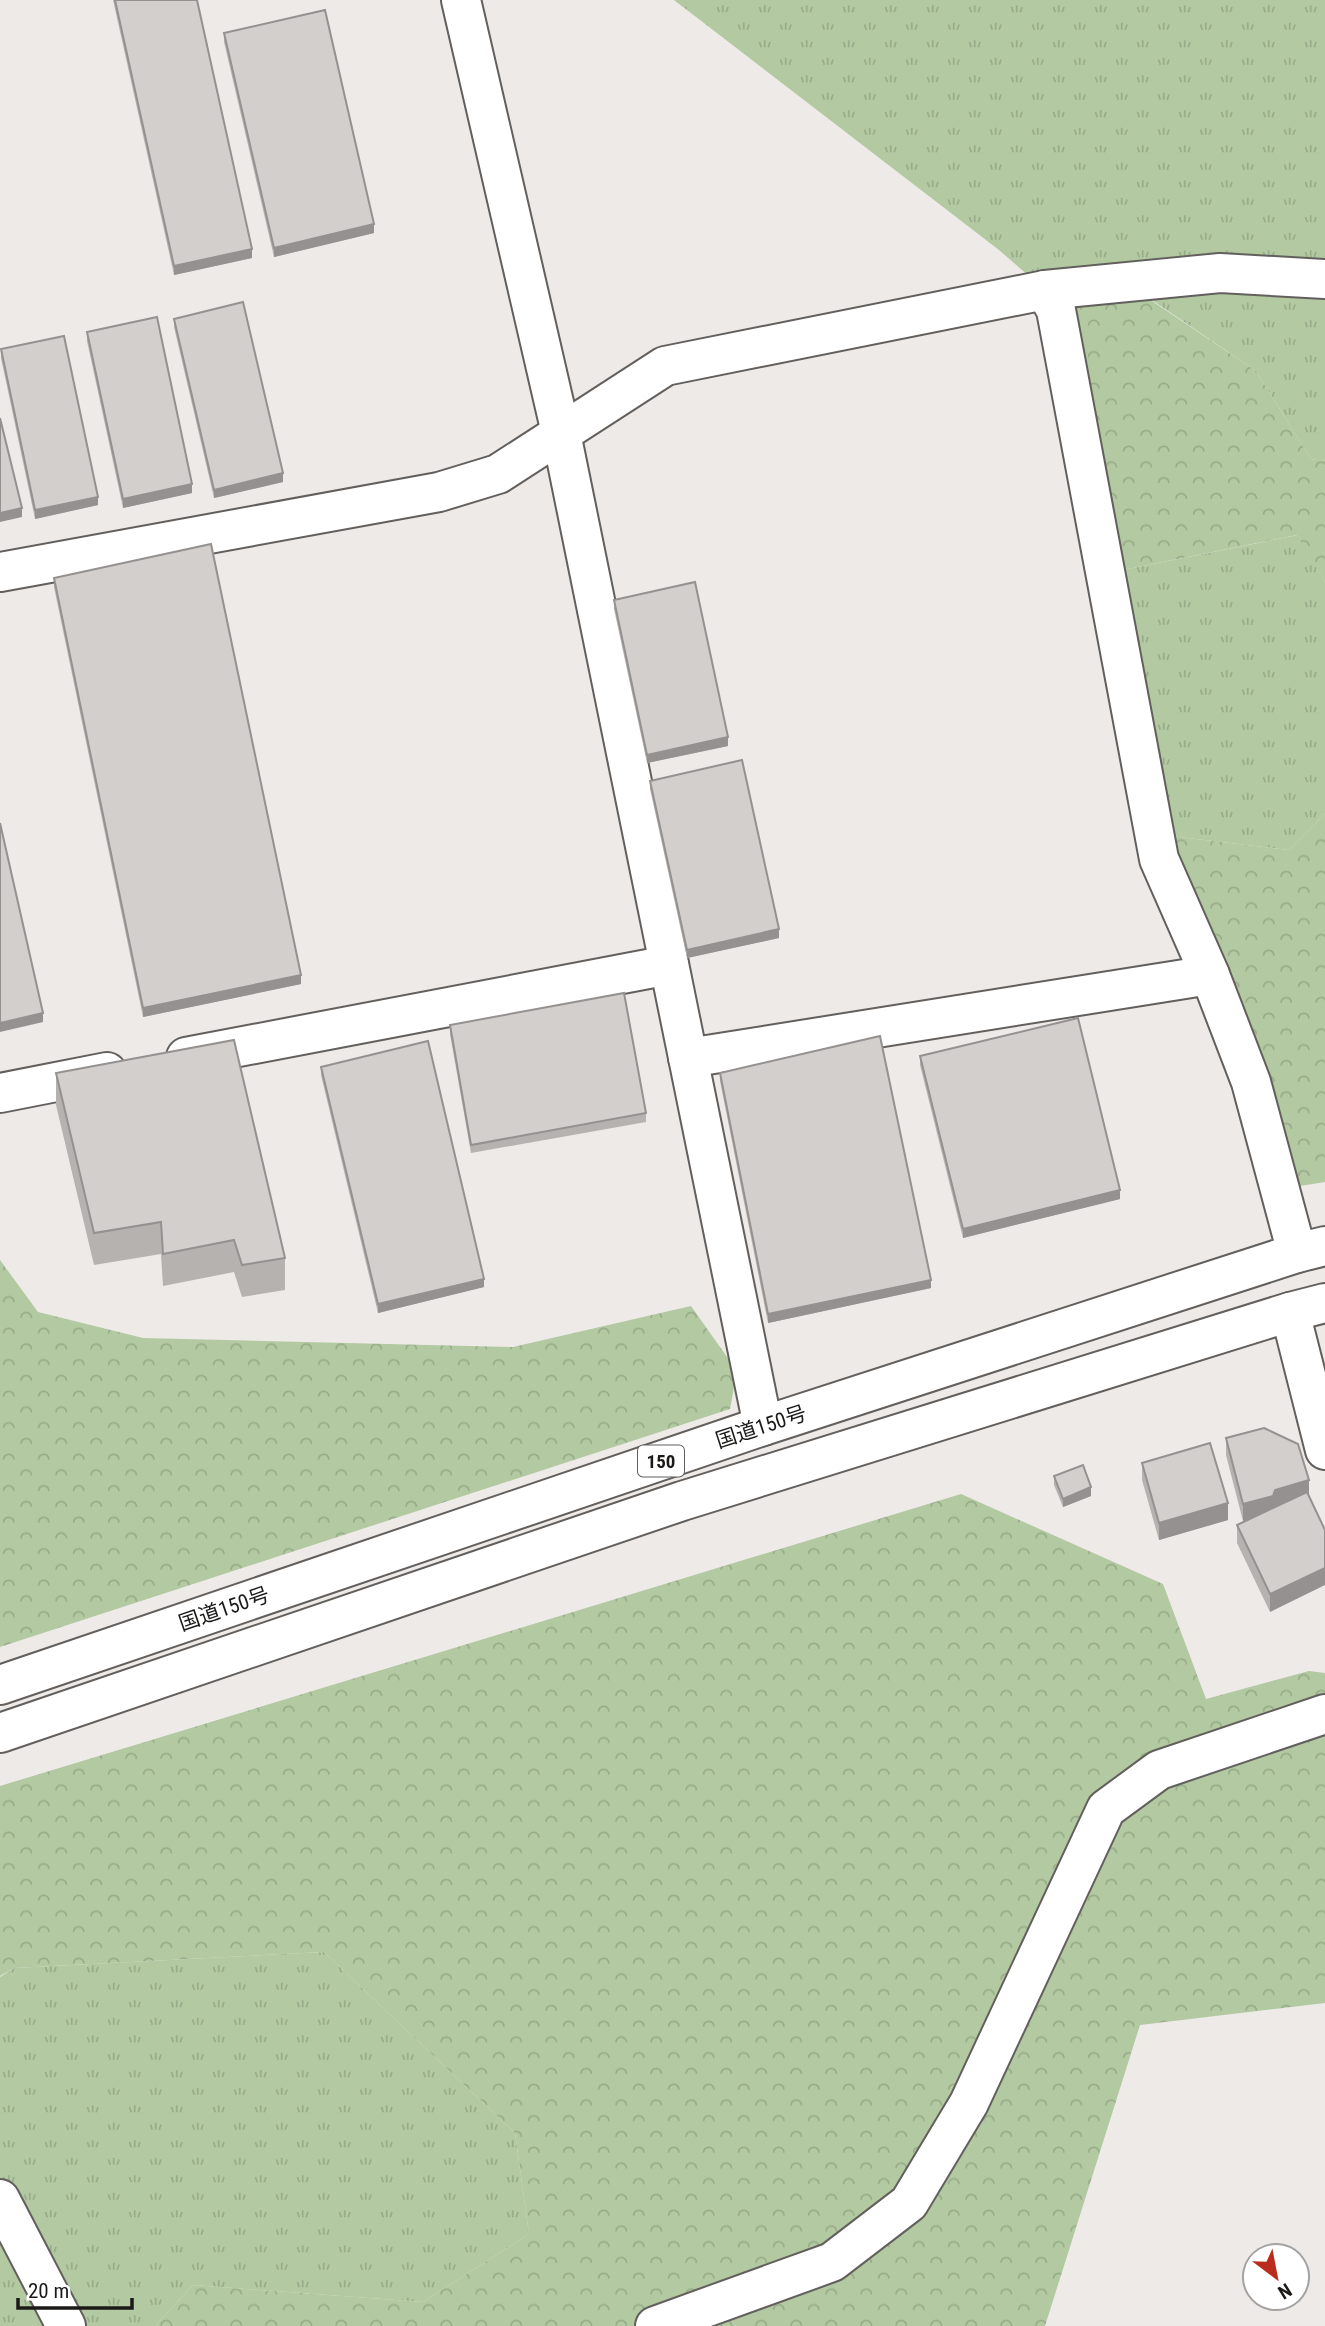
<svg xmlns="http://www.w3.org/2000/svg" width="1325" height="2326" font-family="'Roboto Condensed','Noto Sans JP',sans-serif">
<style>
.grass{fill:url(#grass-tufts)}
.forest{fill:url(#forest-crowns)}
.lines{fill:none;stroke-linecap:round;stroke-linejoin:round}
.minor-casing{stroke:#625f5d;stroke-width:42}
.highway-casing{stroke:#625f5d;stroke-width:42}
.minor{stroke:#fff;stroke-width:38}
.highway{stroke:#fff;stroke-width:38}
.wall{fill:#b5b2b0}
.shaded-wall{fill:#949190}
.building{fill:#d3cfcd;stroke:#949190;stroke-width:2}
.labels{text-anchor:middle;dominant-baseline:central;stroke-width:6;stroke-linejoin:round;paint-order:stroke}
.shield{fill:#fff;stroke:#5f5f5e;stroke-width:2}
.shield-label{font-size:19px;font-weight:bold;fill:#1b1a19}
.street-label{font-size:21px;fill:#1b1a19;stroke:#fff}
</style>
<defs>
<pattern id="grass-tufts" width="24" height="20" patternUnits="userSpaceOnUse" patternTransform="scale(1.75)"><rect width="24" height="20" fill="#b2c9a1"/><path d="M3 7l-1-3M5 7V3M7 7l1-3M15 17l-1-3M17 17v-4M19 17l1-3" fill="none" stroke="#98ac8a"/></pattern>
<pattern id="forest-crowns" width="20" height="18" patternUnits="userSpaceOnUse" patternTransform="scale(1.75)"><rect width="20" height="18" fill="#b2c9a1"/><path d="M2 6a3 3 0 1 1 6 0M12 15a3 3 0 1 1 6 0" fill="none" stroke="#98ac8a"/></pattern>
</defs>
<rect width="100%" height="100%" fill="#edeae7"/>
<g class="grass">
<path d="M674,0H1325V461L1311,459L1256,371L1133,287L1045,290L999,250Z"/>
<path d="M1298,535L1325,582V814L1289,850L1154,834L1113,572Z"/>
<path d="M324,1952L515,2133L529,2234L423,2302L193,2285L155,2326H0V1977L14,1968Z"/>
</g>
<g class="forest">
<path d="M1124,282L1256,371L1311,459L1325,461V582L1297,535L1113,572L1056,310Z"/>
<path d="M1325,814V1182L1300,1186L1210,975L1154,834L1289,850Z"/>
<path d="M0,1260L38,1312L143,1338L513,1347L691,1306L737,1371L730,1409L0,1647Z"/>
<path d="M961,1494L1163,1584L1206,1699L1309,1671L1325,1673V2003L1140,2025L1045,2326H155L193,2285L423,2302L529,2234L515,2133L324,1952L14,1968L0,1976V1786Z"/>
</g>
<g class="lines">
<g class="minor-casing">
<g id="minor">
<path d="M461,0L561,433L763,1426"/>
<path d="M1045,290L1056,310L1159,859L1210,975L1251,1082L1297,1253"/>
<path d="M0,572L439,492L498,474L665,366L1045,290L1220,273L1325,279"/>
<path d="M186,1057L669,965"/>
<path d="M688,1058L1210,975"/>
<path d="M0,1093L107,1072"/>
<path d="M1290,1312L1325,1450"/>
<path d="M0,2199L66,2326"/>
<path d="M655,2326L832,2262L909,2203L969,2103L1106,1809L1159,1770L1325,1714"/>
</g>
</g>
<g class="highway-casing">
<g id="highway">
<path d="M0,1685L763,1426L1297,1253L1325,1246"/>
<path d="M0,1733L682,1501L1290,1312L1325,1303"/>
</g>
</g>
<use href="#minor" class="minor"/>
<use href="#highway" class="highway"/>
</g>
<g class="wall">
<path d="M113,0H197L252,258L174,275Z"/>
<path d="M224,33L374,233L274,257L224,42Z"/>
<path d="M174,319L283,482L214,498L174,327Z"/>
<path d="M87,332L192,493L123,508L87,341Z"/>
<path d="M1,349L98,505L35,519L1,358Z"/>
<path d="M54,578L301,984L143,1017L54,587Z"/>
<path d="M614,600L728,746L647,763L614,609Z"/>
<path d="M650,781L779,938L687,958L650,789Z"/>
<path d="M450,1025L646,1113V1122L471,1153L450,1034Z"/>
<path d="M920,1056L1120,1199L963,1238L920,1065Z"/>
<path d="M321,1067L484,1287L378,1313L321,1075Z"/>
<path d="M56,1073L285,1258V1290L242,1297L234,1272L163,1286L161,1254L94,1265L56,1105Z"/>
<path d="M720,1073L931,1288L768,1323L720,1081Z"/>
<path d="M1226,1438L1298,1444L1270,1612L1237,1543V1525L1248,1520L1243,1521L1226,1455Z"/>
<path d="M1142,1463L1228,1520L1159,1540L1142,1480Z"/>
<path d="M1054,1476L1091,1496L1063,1507L1054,1485Z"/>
</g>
<g class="shaded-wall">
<path d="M374,224V233L274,257V248Z"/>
<path d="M252,249V258L174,275V266Z"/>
<path d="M283,473V482L214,498V490Z"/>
<path d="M192,484V493L123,508V499Z"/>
<path d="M98,497V505L35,519V510Z"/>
<path d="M22,508V517L0,522V513Z"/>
<path d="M728,737V746L647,763V755Z"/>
<path d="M779,929V938L687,958V950Z"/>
<path d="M301,975V984L143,1017V1008Z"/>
<path d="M43,1013V1022L0,1032V1023Z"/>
<path d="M1120,1190V1199L963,1238V1229Z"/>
<path d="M484,1279V1287L378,1313V1304Z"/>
<path d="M931,1280V1288L768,1323V1314Z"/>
<path d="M1309,1480V1498L1273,1513L1243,1521V1504L1275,1490Z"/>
<path d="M1091,1487V1496L1063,1507V1499Z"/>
<path d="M1228,1503V1520L1159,1540V1523Z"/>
<path d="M1325,1568V1585L1270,1612V1594Z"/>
</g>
<g class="building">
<path d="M115,0H197L252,249L174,266Z"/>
<path d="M325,10L374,224L274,248L224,33Z"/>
<path d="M243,302L283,473L214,490L174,319Z"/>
<path d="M157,317L192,484L123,499L87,332Z"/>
<path d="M64,336L98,497L35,510L1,349Z"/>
<path d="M0,418L22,508L0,513Z"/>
<path d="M211,544L301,975L143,1008L54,578Z"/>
<path d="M695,582L728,737L647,755L614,600Z"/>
<path d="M742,760L779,929L687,950L650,781Z"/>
<path d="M0,823L43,1013L0,1023Z"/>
<path d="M624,993L646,1113L471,1145L450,1025Z"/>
<path d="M1078,1018L1120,1190L963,1229L920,1056Z"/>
<path d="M880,1036L931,1280L768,1314L720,1073Z"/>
<path d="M234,1040L285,1258L242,1265L234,1240L163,1254L161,1222L94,1233L56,1073Z"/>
<path d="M428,1041L484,1279L378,1304L321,1067Z"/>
<path d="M1264,1428L1298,1444L1309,1480L1275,1490L1273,1496L1243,1504L1226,1438Z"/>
<path d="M1210,1443L1228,1503L1159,1523L1142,1463Z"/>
<path d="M1083,1465L1091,1487L1063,1499L1054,1476Z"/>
<path d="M1307,1492L1325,1530V1568L1270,1594L1237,1525Z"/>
</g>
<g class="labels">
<rect class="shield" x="638" y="1445.5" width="46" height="31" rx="5"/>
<g class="shield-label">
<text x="661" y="1461">150</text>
</g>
<g class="street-label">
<text transform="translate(761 1427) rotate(-18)">国道150号</text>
<text transform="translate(224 1609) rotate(-19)">国道150号</text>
</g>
</g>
<g transform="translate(1276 2277) rotate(148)"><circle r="33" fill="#ffffff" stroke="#a4a3a3" stroke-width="2"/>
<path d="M0-5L12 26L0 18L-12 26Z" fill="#ba2d1c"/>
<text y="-10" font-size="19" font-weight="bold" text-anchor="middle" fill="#1b1a19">N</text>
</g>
<path d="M18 2298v10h114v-10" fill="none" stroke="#1b1a19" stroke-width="3.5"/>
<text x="28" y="2298" font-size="21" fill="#1b1a19" stroke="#ffffff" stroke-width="5" paint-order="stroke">20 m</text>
</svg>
